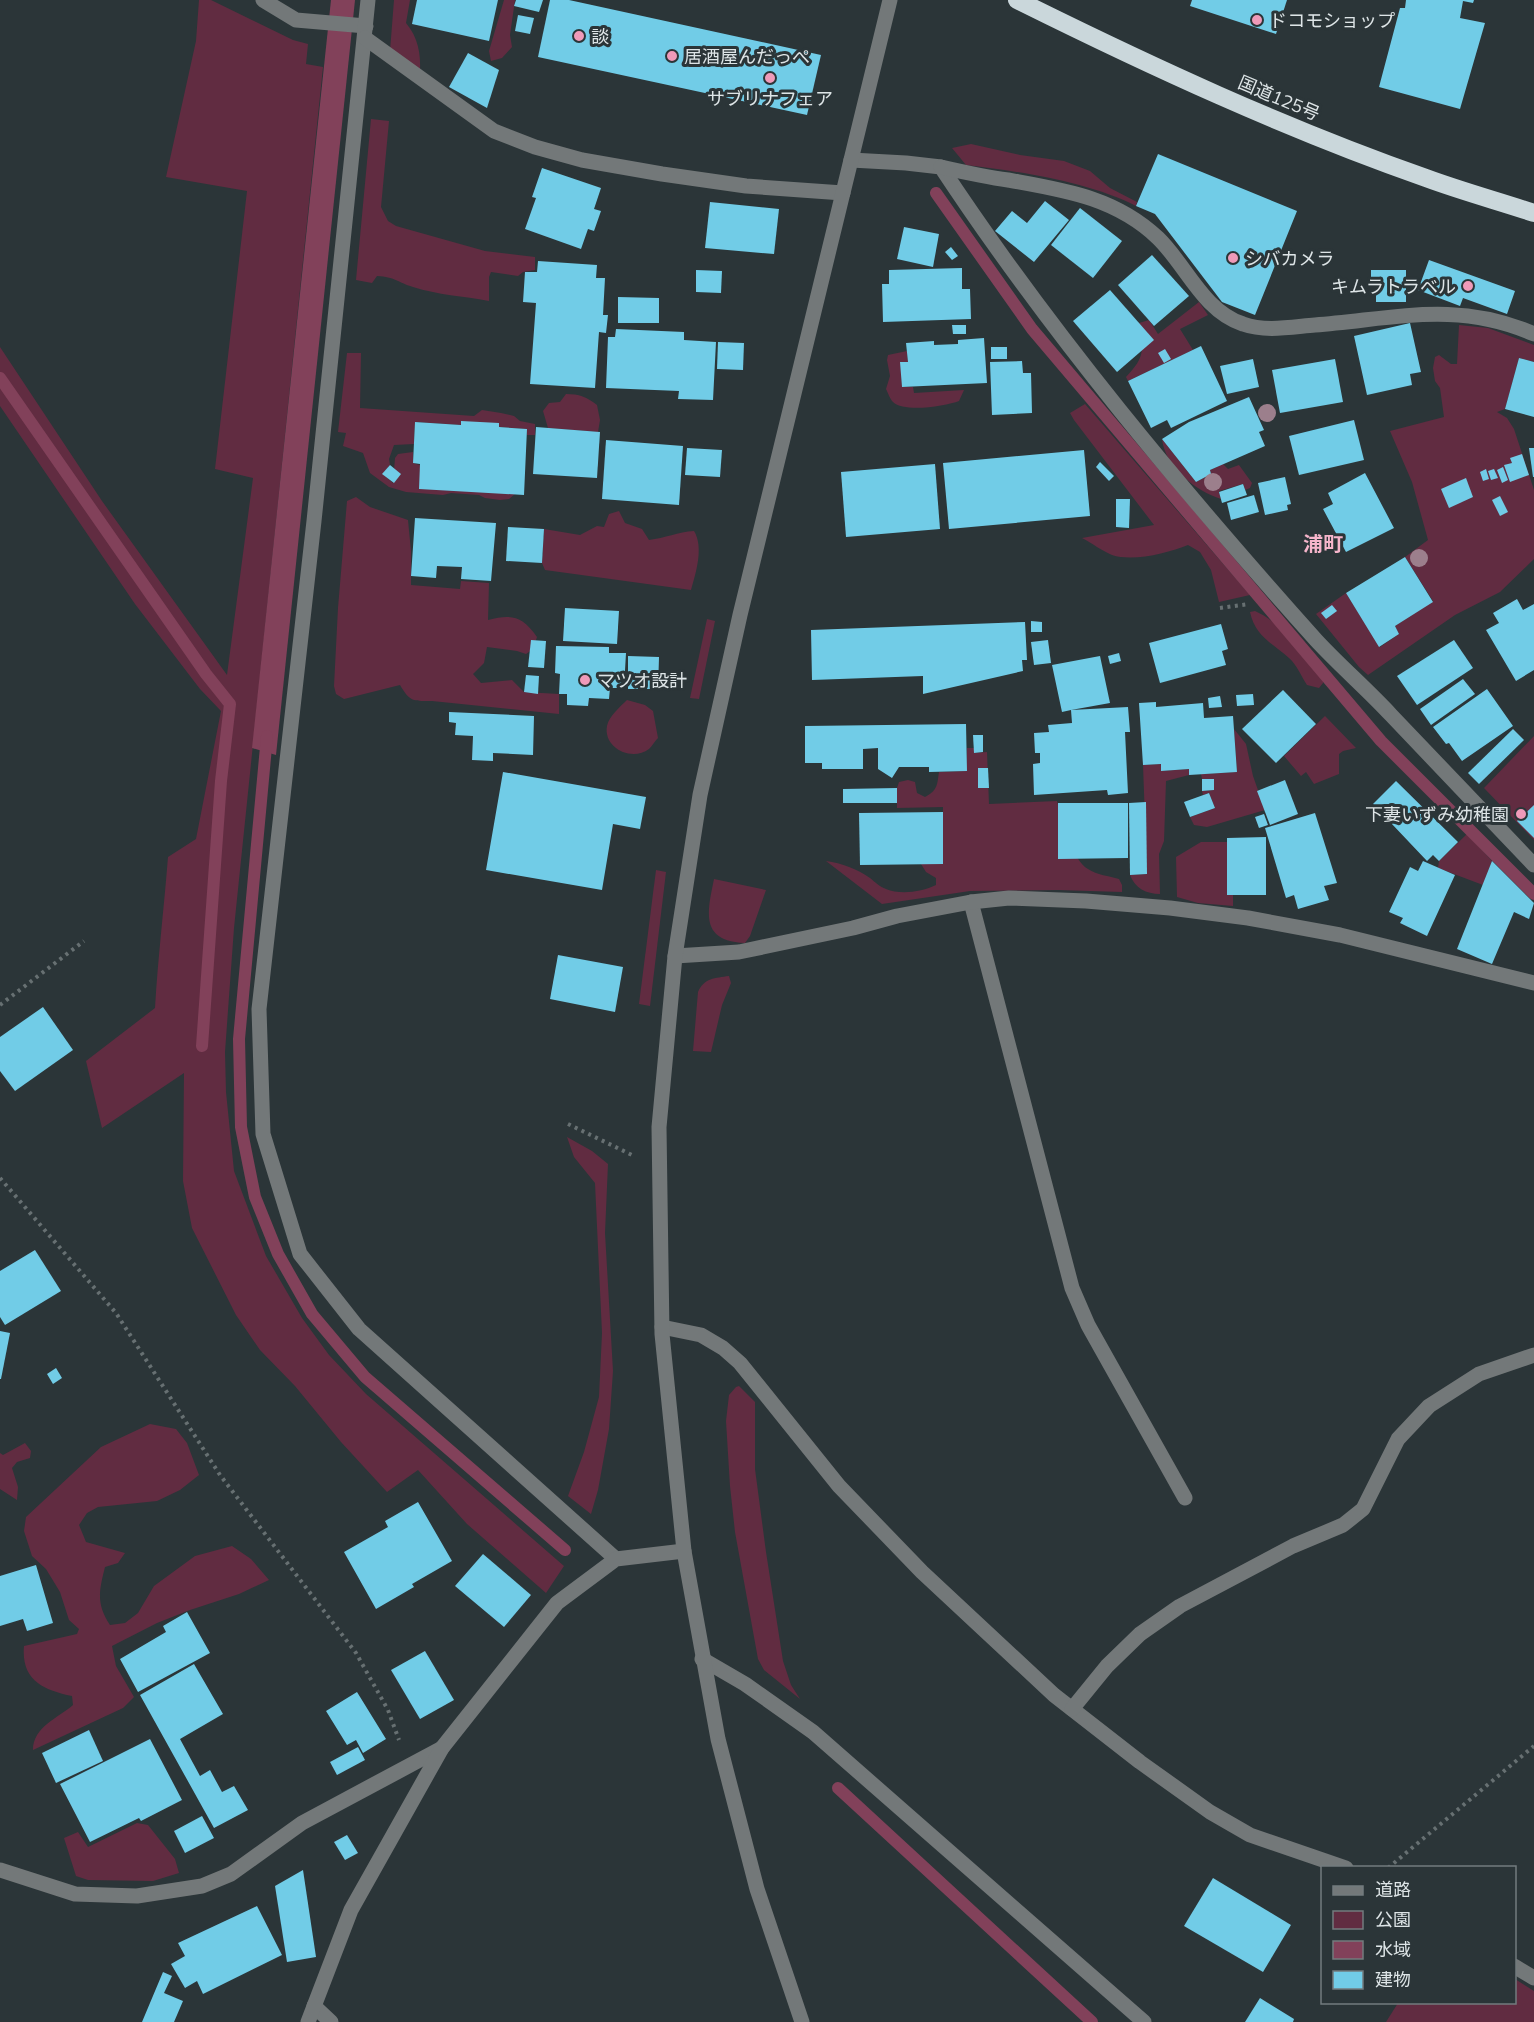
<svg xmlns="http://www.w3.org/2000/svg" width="1534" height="2022" font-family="Mulish,'Noto Sans JP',sans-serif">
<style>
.green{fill:#612c41}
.water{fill:#82415a}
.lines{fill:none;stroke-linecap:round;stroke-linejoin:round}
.stream{stroke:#82415a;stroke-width:12}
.building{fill:#71cce7}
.path{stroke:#677072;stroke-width:4;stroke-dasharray:3 4.5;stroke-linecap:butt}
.minor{stroke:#737879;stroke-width:15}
.highway{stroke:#cad7db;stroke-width:18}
.tree{fill:#9c7f8c}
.poi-dot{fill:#ef9ab9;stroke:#2b3538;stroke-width:2}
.labels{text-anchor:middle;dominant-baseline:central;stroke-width:6;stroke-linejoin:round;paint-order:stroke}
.poi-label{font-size:18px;fill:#dee5e7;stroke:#2b3538;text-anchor:start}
.street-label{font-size:18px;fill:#dee5e7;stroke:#2b3538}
.neighbourhood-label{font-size:20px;font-weight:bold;fill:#f6b5cb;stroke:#2b3538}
</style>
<rect width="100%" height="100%" fill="#2b3538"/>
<g class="green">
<path d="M199,0H211L293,40L308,44L306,64L323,67L234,928L225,1052L226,1092L234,1171L266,1256L302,1318L329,1355L366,1394L564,1566L546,1593L467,1524L418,1470L387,1492L341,1442L295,1386L260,1350L236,1315L192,1228L183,1181L184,1073L102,1128L86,1061L155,1008C158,957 164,908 168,857L196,839L221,711L200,689L135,604L0,406V347L102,501L227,675L253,478L215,469L247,191L166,177L196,41Z"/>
<path d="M394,0H410L406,23C418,37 421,54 420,72L390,51Z"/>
<path d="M504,0H515L510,35L512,47L502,58L491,61L489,51Z"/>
<path d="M371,119L389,121L381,207L388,221L396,226L485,251L535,257V270L523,272L518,276L491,272L489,277V301C463,296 438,295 413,287C397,282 395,277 377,276L372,283L356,280Z"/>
<path d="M971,144L1020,155L1064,161L1090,171L1110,188L1137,202L1136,206C1089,182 1018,171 966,165L952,148Z"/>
<path d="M1199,302L1208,315L1180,329L1193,350L1128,381L1126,377C1146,356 1143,351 1139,323L1149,320L1158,334Z"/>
<path d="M1459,325L1488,328L1534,345V362L1519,358L1505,409L1497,412L1507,418L1514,429L1534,490V559L1500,592L1455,615L1368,675L1359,667L1316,614L1346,593L1380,647L1399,634L1395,626L1433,601L1405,557L1428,540L1412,482L1390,431L1444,417L1440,388L1435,381L1433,368L1435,357L1439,355L1451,364H1457Z"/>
<path d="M907,351L908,362L901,363L902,387H913L914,393L964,390L959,401C946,406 904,413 893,402C890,399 888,393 886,389L890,376L887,360L888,355Z"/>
<path d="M347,353H361L360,408L474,416L482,410L501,413L514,416L520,421L535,424V435H527V429L499,427V423L461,425L415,422L414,444L394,445L389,459L390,465L383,474L393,483L395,458L398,454L413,452V463L515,494L509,499L500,500L485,498L479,495L451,493L443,495L406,492L389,487L370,473L363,453L343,446L346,433L338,432Z"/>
<path d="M566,394C579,394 587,397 597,405L600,420L598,432L548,428L543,411L549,403L560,402Z"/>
<path d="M1085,404L1250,595L1219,602L1211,570L1200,552L1188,545C1168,553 1133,562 1112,555C1102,551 1092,543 1082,538L1154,525L1074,420L1070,413Z"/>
<path d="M1162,439L1196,482L1211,474L1210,470L1223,464L1228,469L1239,465L1252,483L1250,488L1245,490L1243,484L1219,491L1221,499C1196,491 1165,467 1162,439Z"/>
<path d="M356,497L370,507L408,520L411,551V585L460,589L461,581L489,583L488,620C512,614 522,616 537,637L533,649L526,654L517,651L487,647L484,663L473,674L481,683L512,680L524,692L559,694V714L432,701C413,701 410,702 400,685L344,699L336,694L334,686L338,608L347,501Z"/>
<path d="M619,511L625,523L642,529L649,540C665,538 678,532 694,531C704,547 696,573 691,590L545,570L542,563L544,529L580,535L597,526L604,527L609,514Z"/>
<path d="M1255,611C1284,624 1303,654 1323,677V683L1319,688L1307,685C1301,676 1297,665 1289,658C1272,643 1255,636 1250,612Z"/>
<path d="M707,619L715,621L699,699L690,698Z"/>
<path d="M627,700L645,705L653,711L658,738C655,741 652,746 649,749C632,762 603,748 607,726C609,716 620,707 627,700Z"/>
<path d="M1325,716L1356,748L1343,751L1339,754V774L1314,784L1306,772L1301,776L1284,756Z"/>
<path d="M1234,729L1246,744L1253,776L1265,810L1207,827L1194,825L1190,817L1215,808L1209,793L1203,795L1202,791L1214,790V779H1202L1201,774L1237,772Z"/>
<path d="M1534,736V840L1484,788Z"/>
<path d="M967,748H974V753L987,752L989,804L1057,801C1062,819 1072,860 1088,869C1097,875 1109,876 1119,879L1122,885V892L1058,890L970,891L882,904L826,861C842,863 857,869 870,878C875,882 880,887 886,889C900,895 922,892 936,885V878L926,872L921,864H943V807L897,808V788L899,782L908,780L915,782L917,793L925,797C938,790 937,785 939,772L966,771Z"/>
<path d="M1161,764V771L1189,769V775L1166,781L1164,841L1159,854L1160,894C1146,894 1135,888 1130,875L1147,874L1143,765Z"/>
<path d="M1467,834L1492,861L1483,885L1438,868L1439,861Z"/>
<path d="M1201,842H1227V895H1233V906L1198,903L1177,897L1176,857Z"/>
<path d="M656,870L666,872L650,1006L639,1004Z"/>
<path d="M714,879L766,890L750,936L745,943C700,941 707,913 714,879Z"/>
<path d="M729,976L731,983L722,1005L711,1052L693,1051L698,992C704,978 715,978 729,976Z"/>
<path d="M567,1137L592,1151L608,1164L605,1233L613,1371L609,1429L598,1490L591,1514L568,1496L584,1452L599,1397L602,1333L595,1183L574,1157Z"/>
<path d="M739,1386L755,1402V1469L766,1552L783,1661L791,1685L800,1699L764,1670L758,1659L735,1532L730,1486L726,1421L729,1395L736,1387Z"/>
<path d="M150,1424L176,1429L187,1443L199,1475L180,1490L157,1501L98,1507L87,1513L79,1525L86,1542L125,1553L118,1563L105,1567C99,1591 96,1604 110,1625L125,1623L138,1613L154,1586L195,1556L232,1546L251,1559L269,1580L239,1594L190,1610L157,1623L112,1646L116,1666L134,1697L123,1708L33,1750C33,1727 58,1718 73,1705L72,1696C43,1690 21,1680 24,1646L77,1634L79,1629L69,1620L60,1592L46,1569L32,1556L24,1531L26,1517L101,1447Z"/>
<path d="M25,1443L31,1451L30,1458L17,1462L12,1468L18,1487L17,1500L0,1489V1453L3,1455Z"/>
<path d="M137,1823L148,1825L175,1859L179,1873L153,1881L88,1880L76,1876L64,1838L78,1832L88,1847Z"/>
<path d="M1515,1979L1534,1991V2022H1386L1398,2003L1514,2002Z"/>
</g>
<path class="water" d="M331,0H355L276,755L252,748Z"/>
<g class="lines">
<g class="stream">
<path d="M936,193L1032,329L1381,741L1534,894"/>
<path d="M0,378L206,674L230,704L221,781L202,1046"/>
<path d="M267,736L239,1039L241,1127L255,1197L278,1254L312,1314L365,1377L565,1550"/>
<path d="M838,1788L1092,2022"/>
</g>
</g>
<g class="building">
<path d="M417,0H498L489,41L412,24Z"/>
<path d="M516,0H543L539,12L514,6Z"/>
<path d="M550,0H569L821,55L807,115L538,57Z"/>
<path d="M1192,0H1287L1276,34L1190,6Z"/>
<path d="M1406,0H1474L1473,3L1463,1L1460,18L1485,23L1460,109L1379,87L1400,8H1405Z"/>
<path d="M518,15L534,18L530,34L515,31Z"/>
<path d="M468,53L499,70L487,108L449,87Z"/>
<path d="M1158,154L1297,211L1255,315L1222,302L1155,214L1136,206Z"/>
<path d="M542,168L601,188L594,209L601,211L594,231L588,229L581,249L525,229L536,198L532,197Z"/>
<path d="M1045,201L1069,220L1034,262L995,231L1012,211L1027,223Z"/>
<path d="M710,202L779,209L774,254L705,248Z"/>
<path d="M1080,208L1122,241L1093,278L1051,245Z"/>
<path d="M904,227L939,234L933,267L897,259Z"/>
<path d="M951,247L958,256L952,260L945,252Z"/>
<path d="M1152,255L1189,296L1154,326L1118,285Z"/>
<path d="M1429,260L1515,291L1507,314L1463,298L1460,306L1418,290Z"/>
<path d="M538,261L597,265L596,278H605L603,315H608L606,333L599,332L595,388L530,384L536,303L523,302L525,272H537Z"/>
<path d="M962,268V289H970L971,319L883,322L882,284H889V270Z"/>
<path d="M696,270L722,271L721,293L696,292Z"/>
<path d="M1371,270H1406V302H1376V287H1371Z"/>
<path d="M1110,290L1154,340L1117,372L1073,321Z"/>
<path d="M618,297L659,298V323H618Z"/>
<path d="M1410,323L1421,372L1410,374L1412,385L1367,395L1354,336Z"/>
<path d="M952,325H966V334H953Z"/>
<path d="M616,329L684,332V340L716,342L713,400L678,399L679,391L606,388L608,337H615Z"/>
<path d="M984,338L987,383L902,387L900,362H908L906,343L934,341V345L958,344V340Z"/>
<path d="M718,342L744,343L743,370L717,369Z"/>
<path d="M1201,346L1227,401L1171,428L1167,420L1151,428L1128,381Z"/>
<rect x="991" y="347" width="16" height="12"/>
<path d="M1165,349L1171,359L1164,363L1158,353Z"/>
<path d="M1519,358L1534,362V417L1505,409Z"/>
<path d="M1253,359L1259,387L1227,394L1220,366Z"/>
<path d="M1335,359L1343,402L1280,413L1272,370Z"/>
<path d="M1022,361L1023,373H1031L1032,413L992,415L990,362Z"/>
<path d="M1249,397L1264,430L1259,432L1265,446L1210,470L1211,474L1196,482L1162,439L1189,422Z"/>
<path d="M1354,420L1364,460L1299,475L1289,436Z"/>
<path d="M461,421L499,423V427L527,429L524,495L419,489L420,464L413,463L415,422L461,425Z"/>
<path d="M536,427L600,432L597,478L533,474Z"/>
<path d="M606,440L683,446L679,505L602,499Z"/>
<path d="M687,448L722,450L720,477L685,475Z"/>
<path d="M1529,448H1534V477H1533Z"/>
<path d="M1084,450L1090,516L949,529L943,463Z"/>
<path d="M1522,454L1529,475L1510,482L1504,465L1512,463L1510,458Z"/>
<path d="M1100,462L1114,476L1109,481L1096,467Z"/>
<path d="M935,464L940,529L846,537L841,472Z"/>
<path d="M390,465L401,474L394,483L382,474Z"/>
<path d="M1503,467L1508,480L1502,483L1497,470Z"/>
<path d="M1486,469L1489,479L1483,481L1480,472Z"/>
<path d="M1494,469L1498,478L1491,480L1488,471Z"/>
<path d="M1365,473L1394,528L1346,552L1323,509L1333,504L1328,493Z"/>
<path d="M1285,477L1291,504L1287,505L1288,510L1265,515L1258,483Z"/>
<path d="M1466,478L1473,497L1449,508L1441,489Z"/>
<path d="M1243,484L1247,495L1222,503L1219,492Z"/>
<path d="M1254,495L1259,512L1231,520L1227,503Z"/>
<path d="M1500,496L1508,512L1500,516L1492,500Z"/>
<path d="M1116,499H1130L1129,528L1116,527Z"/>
<path d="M415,518L496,523L491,581L461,579L462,567L437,566L436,578L411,576Z"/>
<path d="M508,527L544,529L542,563L506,561Z"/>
<path d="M1405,557L1433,602L1395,626L1399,634L1379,647L1346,593Z"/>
<path d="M1517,599L1523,610L1534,604V670L1516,681L1486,630L1499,623L1493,613Z"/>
<path d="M1332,605L1337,611L1326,619L1321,613Z"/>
<path d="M565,608L619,611L617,644L563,641Z"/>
<path d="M1031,621L1042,622V632H1031Z"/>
<path d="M1025,622L1027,660H1022L1023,671L923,694V676L812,680L811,630Z"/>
<path d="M1221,624L1228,649L1222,651L1226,665L1160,683L1149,643Z"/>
<path d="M531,640L546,641L544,668L528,667Z"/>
<path d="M1048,640L1051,663L1034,665L1031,642Z"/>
<path d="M1454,640L1473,668L1417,705L1397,676Z"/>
<path d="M556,646L609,647V653H626L624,688H610L609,699L589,698L588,706L567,705V694H559L560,674L555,673Z"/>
<path d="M1119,653L1121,661L1110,664L1108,656Z"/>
<path d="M628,656L659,657L658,689H628Z"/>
<path d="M1100,656L1110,703L1071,710L1128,707L1130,732H1125L1128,793L1108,795L1107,790L1034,795L1033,764L1040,763V753H1035L1034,733L1049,732L1048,725L1072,723L1071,710L1062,712L1052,665Z"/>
<path d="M526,675L539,676L538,694L524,692Z"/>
<path d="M1463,679L1475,694L1431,725L1420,709Z"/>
<path d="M1487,689L1513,726L1462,761L1449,743L1446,744L1433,727Z"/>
<path d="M1283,690L1316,724L1276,763L1242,729Z"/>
<path d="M1253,694L1254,705L1237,706L1236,695Z"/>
<path d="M1220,696L1222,707L1209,708L1208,698Z"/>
<path d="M1156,702V707L1203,703L1204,718L1233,716L1237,772L1189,775V769L1161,771V764L1143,765L1139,703Z"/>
<path d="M449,712L534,716L533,755L493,753V761L472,760L473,736L455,735L456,723L449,722Z"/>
<path d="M966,724L967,771L929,772V767H899L892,778L878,769V748L863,749V769H822V763H805V726Z"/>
<path d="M1513,729L1524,740L1479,784L1468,773Z"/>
<path d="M973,735H983V752L974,753Z"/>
<path d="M978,768H988L989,788H978Z"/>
<path d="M503,772L646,797L640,829L613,824L602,890L486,870Z"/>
<path d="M1202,779H1214V790L1202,791Z"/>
<path d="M1285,780L1298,814L1270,825L1257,791Z"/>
<path d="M1396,781L1458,842L1439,861L1433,855L1427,861L1373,804Z"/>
<path d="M897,788V803H843V789Z"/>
<path d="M1209,793L1215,808L1190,817L1184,802Z"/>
<path d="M1146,802L1147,874L1130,875L1129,803Z"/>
<path d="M1058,803H1128V858L1058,859Z"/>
<path d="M1534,805V838L1517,821Z"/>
<path d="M943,812V864L860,865L859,813Z"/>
<path d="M1315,813L1337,883L1324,886L1329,900L1298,909L1294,895L1286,898L1265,828Z"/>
<path d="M1264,814L1268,825L1259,828L1255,817Z"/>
<path d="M1266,837V895H1227V838Z"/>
<path d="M1423,861L1455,875L1427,936L1400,923L1403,918L1389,912L1410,867L1418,871Z"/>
<path d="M1492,861L1534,903L1529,919L1514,912L1492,964L1457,949Z"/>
<path d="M558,955L623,967L615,1012L550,999Z"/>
<path d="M43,1007L73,1050L15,1091L0,1071V1037Z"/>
<path d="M35,1250L61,1291L5,1325L0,1317V1271Z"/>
<path d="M0,1331L10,1333L1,1379H0Z"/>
<path d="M56,1368L62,1378L53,1384L47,1374Z"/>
<path d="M418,1502L452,1561L412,1584L414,1587L376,1609L344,1552L388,1527L385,1521Z"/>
<path d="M483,1554L531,1595L504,1627L455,1586Z"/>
<path d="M36,1565L53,1623L27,1631L23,1619L0,1626V1576Z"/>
<path d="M187,1612L210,1653L138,1692L120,1659L166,1632L163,1626Z"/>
<path d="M425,1651L454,1700L420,1719L391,1670Z"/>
<path d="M194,1664L223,1714L180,1739L200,1776L210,1770L222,1792L234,1786L248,1810L214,1828L140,1695Z"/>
<path d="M357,1692L386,1739L363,1753L356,1740L347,1745L326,1711Z"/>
<path d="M89,1730L103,1761L56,1783L42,1753Z"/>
<path d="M150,1739L182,1800L141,1821L139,1818L90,1842L60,1784Z"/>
<path d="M358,1747L365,1760L337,1775L330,1762Z"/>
<path d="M202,1816L214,1838L185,1853L174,1831Z"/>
<path d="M347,1835L358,1853L345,1860L334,1842Z"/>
<path d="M303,1870L316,1957L287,1962L275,1886Z"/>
<path d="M1213,1878L1291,1925L1263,1972L1184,1926Z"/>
<path d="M257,1906L282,1955L203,1994L197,1981L185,1988L171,1964L185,1956L178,1943Z"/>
<path d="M163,1972L172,1976L164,1993L183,2001L174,2022H142Z"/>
<path d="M1260,1998L1294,2019L1293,2022H1245Z"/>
</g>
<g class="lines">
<g class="path">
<path d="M1220,608L1249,604"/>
<path d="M0,1005L84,941"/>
<path d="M568,1124L632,1155"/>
<path d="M0,1178L116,1313L220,1475L356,1653L388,1710L399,1740"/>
<path d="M1388,1868L1534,1746"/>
</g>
<g class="minor">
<path d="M263,0L296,20L366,26"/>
<path d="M368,0L314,521L259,1009L263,1134L300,1254L359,1329L616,1559"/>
<path d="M365,38L494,131L535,147L582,160L662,174L746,186L843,193"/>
<path d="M851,160L906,163L941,167C1052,335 1182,490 1316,640C1340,666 1367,689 1391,715C1439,765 1486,815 1534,865"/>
<path d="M941,167C963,172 985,177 1008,180C1063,190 1115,197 1158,238C1186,265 1203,311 1243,324C1265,332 1291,327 1315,325C1394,319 1457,300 1534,334"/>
<path d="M971,902L1072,1288L1088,1325L1185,1498"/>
<path d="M675,956L739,952L853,928L897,916L971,902L1009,898L1086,901L1170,908L1248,918L1340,935L1534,983"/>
<path d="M662,1327L701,1335L723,1348L740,1363L839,1486L922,1572L1054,1695L1140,1762L1210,1812L1250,1835L1346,1868"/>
<path d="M702,1659L745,1684L813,1732L1144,2022"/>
<path d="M1072,1709L1107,1666L1140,1634L1180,1606L1293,1546L1343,1525L1363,1509L1398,1439L1429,1406L1479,1374L1534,1355"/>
<path d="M0,1870L75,1894L137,1896L202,1886L231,1874L302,1823L442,1748"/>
<path d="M1514,1966L1534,1978"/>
<path d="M314,2006L331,2022"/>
<path d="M308,2022L351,1910L442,1748L557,1603L616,1559L684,1551"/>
<path d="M802,2022L757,1889L718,1739L684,1551L662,1334L659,1127L675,956L700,795L740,615L890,0"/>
</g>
<path class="highway" d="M1017,0C1150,66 1286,129 1426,178C1461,191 1498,201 1534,213"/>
</g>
<g class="tree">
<circle cx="1267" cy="413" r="9"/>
<circle cx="1213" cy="482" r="9"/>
<circle cx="1419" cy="558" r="9"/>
</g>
<g class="poi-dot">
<circle cx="1257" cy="20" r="6"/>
<circle cx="579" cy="36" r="6"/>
<circle cx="672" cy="56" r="6"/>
<circle cx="770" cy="78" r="6"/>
<circle cx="1233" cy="258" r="6"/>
<circle cx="1468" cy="286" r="6"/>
<circle cx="585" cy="680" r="6"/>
<circle cx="1521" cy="814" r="6"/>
</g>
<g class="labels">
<g class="poi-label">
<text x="1269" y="20">ドコモショップ</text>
<text x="591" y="36">談</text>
<text x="684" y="56">居酒屋んだっぺ</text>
<text x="770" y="98" text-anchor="middle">サブリナフェア</text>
<text x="1245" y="258">シバカメラ</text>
<text x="1456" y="286" text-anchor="end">キムラトラベル</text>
<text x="597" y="680">マツオ設計</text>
<text x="1509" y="814" text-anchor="end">下妻いずみ幼稚園</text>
</g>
<g class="street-label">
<text transform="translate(1279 98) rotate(23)">国道125号</text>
</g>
<g class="neighbourhood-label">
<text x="1323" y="543">浦町</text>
</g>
</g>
<rect x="1321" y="1866" width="195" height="138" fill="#2b3538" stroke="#737b7e" stroke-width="1.5"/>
<rect x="1333" y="1886" width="30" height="9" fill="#737879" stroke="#737b7e" stroke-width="1.5"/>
<text x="1375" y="1896" font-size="18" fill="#dee5e7">道路</text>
<rect x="1333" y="1911" width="30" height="18" fill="#612c41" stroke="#737b7e" stroke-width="1.5"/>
<text x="1375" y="1926" font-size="18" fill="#dee5e7">公園</text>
<rect x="1333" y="1941" width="30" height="18" fill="#82415a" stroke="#737b7e" stroke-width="1.5"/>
<text x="1375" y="1956" font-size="18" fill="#dee5e7">水域</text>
<rect x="1333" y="1971" width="30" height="18" fill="#71cce7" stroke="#737b7e" stroke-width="1.5"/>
<text x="1375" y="1986" font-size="18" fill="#dee5e7">建物</text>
</svg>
